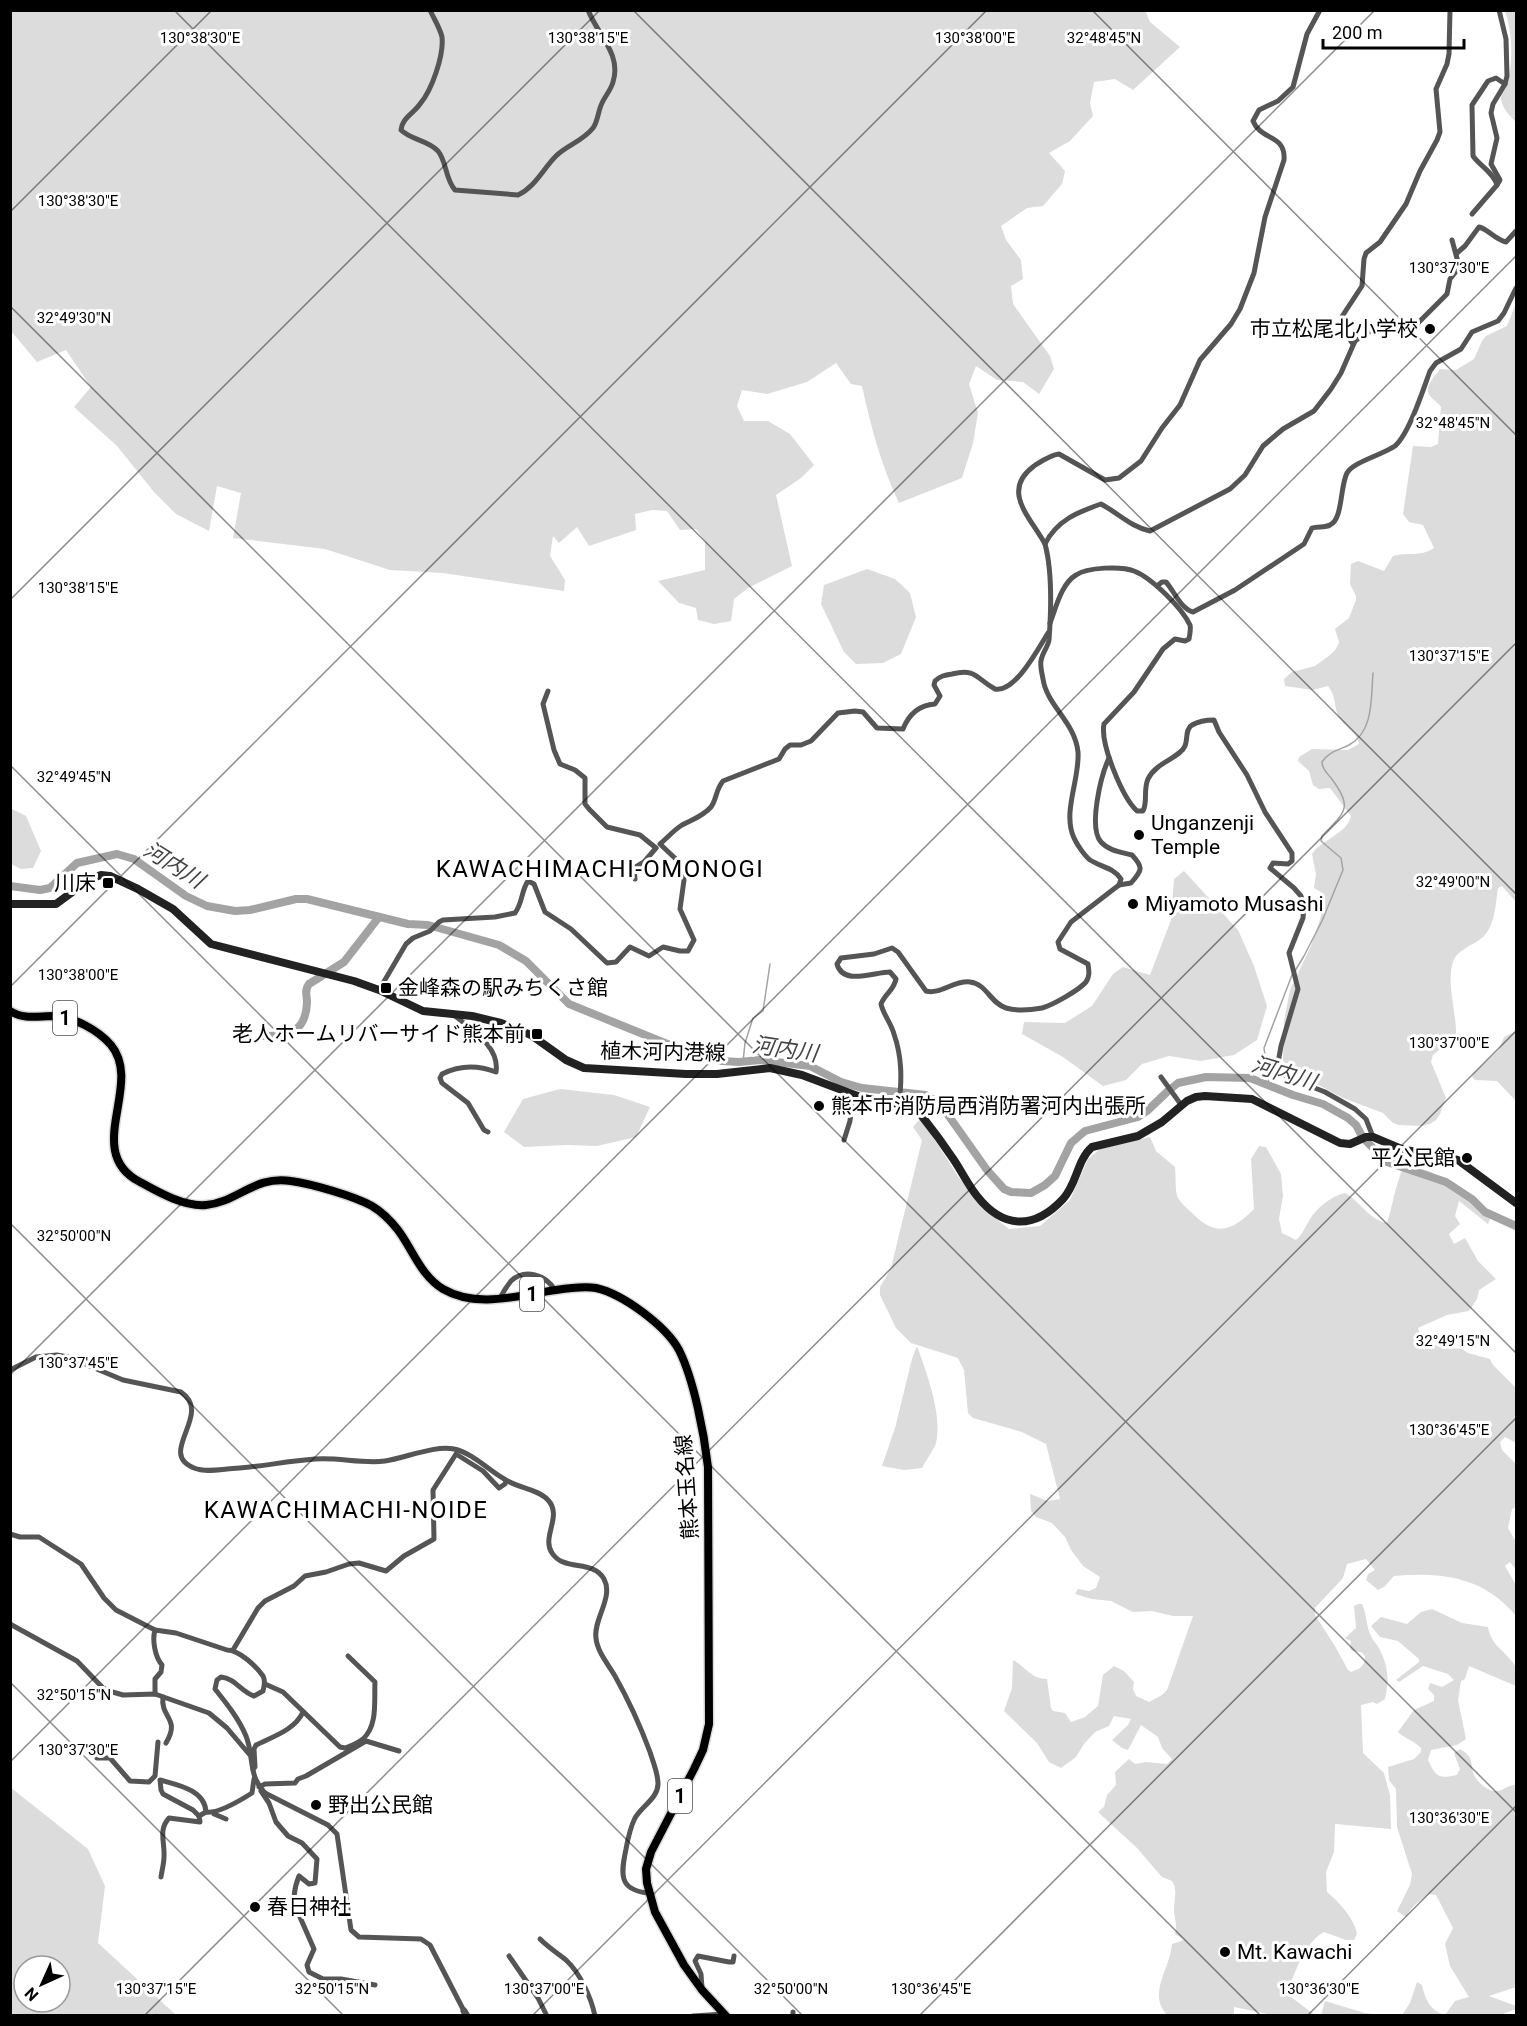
<svg xmlns="http://www.w3.org/2000/svg" width="1527" height="2026" font-family="Roboto,'Noto Sans JP',sans-serif">
<style>
.green{fill:#dcdcdc;fill-rule:evenodd}
.lines{fill:none;stroke-linecap:round;stroke-linejoin:round}
.stream{stroke:#a3a3a3;stroke-width:1.5}
.river{stroke:#a3a3a3;stroke-width:8}
.primary-casing{stroke:#dbdbdb;stroke-width:11}
.minor{stroke:#555;stroke-width:5}
.tertiary{stroke:#555;stroke-width:7}
.secondary{stroke:#222;stroke-width:8}
.primary{stroke:#000;stroke-width:8}
.ticks{fill:none;stroke:#000;stroke-width:1.5;stroke-opacity:0.45}
.poi-dot{fill:#000;stroke:#fff;stroke-width:2}
.labels{text-anchor:middle;dominant-baseline:central;stroke-width:6;stroke-linejoin:round;paint-order:stroke}
.shield{fill:#fff;stroke:#4c4c4c;stroke-width:1.5}
.shield-label{font-size:20px;font-weight:bold;fill:#000}
.poi-label{font-size:21px;fill:#000;stroke:#fff;text-anchor:start}
.street-label{font-size:21px;fill:#000;stroke:#fff}
.water-label{font-size:22px;font-style:italic;fill:#444;stroke:#fff}
.quarter-label{font-size:24px;letter-spacing:1.5px;fill:#000;stroke:#fff}
.ticks-label{font-size:15px;text-anchor:middle;fill:#000;stroke:#fff;stroke-width:6;stroke-linejoin:round;paint-order:stroke}
</style>
<rect width="100%" height="100%" fill="#fff"/>
<g class="green">
<path d="M1145,10L1150,22L1180,47L1133,90L1115,79L1094,82L1090,103L1093,116L1070,141L1049,153L1065,171L1062,184L1043,206L1027,208L1001,226L1006,240L1021,260L1023,279L1011,286L1013,304L1050,356L1054,369L1039,394L1023,382L997,380L976,366L969,384L978,413L973,443L962,478L899,503C881,465 871,427 862,386L851,384L836,363L807,382L767,394L742,390L737,406L744,421H768L790,434L814,465L801,478L776,495L792,566L748,588L734,599L731,621L714,624L698,620L696,608L679,603L658,581L705,570V541L696,529L680,530L667,511L652,510L635,514L636,530L589,546L577,527L559,543L553,536L550,556L565,580L564,591L443,573L390,570L325,549L233,538L241,493L217,486L209,531L176,514L154,492L117,446L74,407L91,387L66,350L37,362L11,331L10,11Z"/>
<path d="M1505,11H1516V122C1510,116 1502,108 1501,99C1500,90 1508,85 1509,77C1513,56 1512,31 1505,11Z"/>
<path d="M1516,303V902L1502,886L1498,888C1496,902 1495,925 1484,936C1475,945 1457,949 1453,962C1446,983 1457,1014 1456,1036L1433,1055L1431,1062L1446,1098L1440,1114L1436,1120L1430,1124L1422,1126L1399,1125L1393,1123L1383,1113L1343,1098L1285,1067L1283,1060L1284,1021L1290,990L1311,946L1321,916L1324,894L1314,888L1316,874L1312,854C1322,839 1347,834 1351,816L1330,788L1319,789L1313,785L1309,771L1298,761L1299,757L1312,749L1348,750L1359,744C1357,732 1345,728 1339,717C1333,706 1337,697 1328,686L1313,690L1285,686L1284,679L1292,672L1315,666L1330,655L1336,649L1339,642L1335,629L1349,618L1356,600V596L1350,584L1351,564L1358,561L1384,571L1393,556C1407,552 1421,557 1434,548L1423,525L1409,522L1403,514L1413,446L1431,447L1438,444L1441,407C1438,402 1433,400 1430,396C1423,387 1435,376 1440,369L1456,370L1474,359L1482,341L1486,336L1507,326Z"/>
<path d="M867,569L895,579L910,593L916,617L901,654L883,663L856,664L844,652L821,604L824,585Z"/>
<path d="M10,808L26,816L41,851L33,868L21,869L11,864Z"/>
<path d="M1184,871L1238,930L1254,966L1267,1006L1257,1040L1234,1055L1201,1061L1169,1056L1142,1064L1126,1080L1103,1086L1063,1057L1022,1034L1024,1022L1065,1023L1092,1006L1113,974L1123,967L1150,975L1171,920L1174,879Z"/>
<path d="M1516,1031V1101L1497,1081L1475,1080L1472,1077L1473,1074L1499,1050L1504,1037Z"/>
<path d="M560,1089L614,1095L650,1107L636,1137L597,1146L567,1145L524,1147L504,1132L523,1099Z"/>
<path d="M921,1118L957,1175L985,1210L1009,1229L1040,1226L1070,1200L1088,1159L1100,1149L1150,1137L1156,1151L1175,1167C1176,1176 1175,1187 1177,1196C1180,1203 1188,1209 1193,1214C1217,1238 1233,1230 1254,1209L1251,1159L1259,1146L1266,1147L1281,1174L1283,1196L1279,1219L1282,1233L1296,1240C1303,1234 1305,1227 1310,1219C1318,1207 1331,1196 1345,1193C1360,1201 1369,1220 1387,1223C1393,1205 1395,1186 1403,1168C1409,1168 1416,1167 1422,1169C1448,1176 1473,1198 1490,1219L1488,1224L1459,1201L1455,1216L1460,1224L1449,1234L1454,1244L1465,1238L1478,1261L1496,1279L1479,1290L1477,1299L1469,1311L1447,1315L1418,1328L1420,1335L1439,1347L1462,1349L1468,1353L1490,1359L1493,1365L1516,1388V1443L1505,1437L1500,1442L1502,1450L1516,1464V1507L1512,1509L1508,1528L1516,1542V1570L1510,1562L1505,1566L1516,1585V1616C1484,1577 1442,1572 1394,1576L1384,1587L1378,1590L1366,1580L1368,1574L1375,1570L1366,1559L1347,1564L1343,1578L1315,1608V1615L1335,1646L1348,1670L1351,1672C1360,1669 1365,1666 1365,1656L1361,1652L1352,1651L1350,1648L1351,1641L1345,1638L1356,1628L1354,1606L1358,1604H1362C1367,1615 1366,1626 1371,1636C1373,1641 1377,1644 1379,1648C1389,1668 1389,1679 1385,1699L1377,1704L1373,1702L1361,1705L1363,1753L1384,1773L1390,1795L1391,1829L1335,1824L1334,1852L1326,1872L1327,1892C1339,1902 1354,1918 1357,1934L1354,1940H1346L1324,1932C1305,1942 1294,1974 1287,1994L1315,2015H1272L1234,2007V2015H1167C1147,1993 1170,1970 1172,1944L1184,1940L1175,1934C1178,1924 1174,1919 1174,1910C1174,1899 1178,1890 1172,1881L1162,1877L1137,1848L1098,1812L1104,1807L1107,1795L1116,1785L1115,1772L1129,1759L1135,1764L1146,1762L1167,1764L1172,1759L1162,1748L1158,1737L1141,1725L1128,1750L1122,1748L1112,1740L1128,1725L1131,1719L1114,1716L1109,1726L1095,1732L1084,1744L1076,1757L1061,1768L1049,1762L1037,1743L1004,1711L1012,1688L1013,1660C1026,1667 1031,1679 1047,1679L1051,1708L1053,1711L1065,1713L1071,1722L1085,1717L1098,1706L1103,1675L1114,1666L1124,1671L1134,1682L1133,1689L1136,1696L1149,1702L1162,1695L1167,1690L1193,1616H1173L1152,1611L1133,1612L1111,1601L1092,1599L1075,1594L1078,1589L1089,1591L1096,1588L1100,1577L1083,1566L1071,1550L1065,1537L1052,1523L1036,1517L1031,1511L1030,1494L1048,1501L1060,1499L1046,1444L1022,1432L973,1418L968,1413L964,1370L958,1358L911,1343L896,1328L880,1295V1287L891,1268L922,1140L913,1127Z"/>
<path d="M917,1346C926,1371 943,1416 936,1443C933,1451 926,1460 922,1468L904,1470L882,1466L895,1428L912,1359Z"/>
<path d="M1432,1609L1462,1623L1488,1627C1491,1646 1506,1651 1516,1667L1515,1671L1516,1686L1469,1666L1465,1679L1461,1681L1458,1700L1466,1739L1457,1745L1431,1750L1428,1760C1436,1777 1438,1779 1457,1775L1460,1769L1454,1753L1460,1749C1476,1758 1469,1765 1475,1777C1478,1782 1488,1791 1494,1791C1503,1792 1508,1784 1516,1785V1987L1489,1996L1516,2006V2009L1500,2015H1445L1455,2001L1469,1997L1450,1966L1445,1944L1453,1928L1436,1895L1429,1894C1420,1901 1411,1906 1406,1917L1397,1911L1410,1885L1412,1874L1397,1827L1396,1789L1389,1780L1388,1767L1414,1759L1421,1752V1748C1412,1739 1403,1738 1398,1732L1414,1710L1434,1701V1695L1428,1689L1430,1683L1442,1687L1454,1680L1448,1674L1423,1666L1399,1682L1396,1680L1419,1662V1659L1398,1641L1380,1637L1371,1626L1381,1617L1407,1624L1421,1612Z"/>
<path d="M10,1787L88,1849L105,1886L98,1943L176,2015H11ZM24,1966H60V2002H24Z"/>
<path d="M1417,1982L1422,1985C1425,1999 1430,2010 1444,2015H1402L1410,2003Z"/>
<path d="M1325,2001L1365,2013L1381,2015H1321Z"/>
</g>
<g class="lines">
<g class="stream">
<path d="M1295,971L1304,956L1322,921L1343,870L1341,858L1321,841L1322,836C1345,812 1354,808 1331,778C1326,772 1322,768 1322,762C1328,752 1339,750 1349,745C1374,732 1371,697 1373,673"/>
<path d="M743,1062L745,1043L753,1018L763,1011L770,964"/>
<path d="M1269,1084L1264,1048L1292,975"/>
</g>
<g class="river">
<path d="M10,886L40,890L50,888L77,863L117,854L134,859L186,896L207,906L235,911L250,910L296,899H307L408,924L428,925L499,945L526,961L569,1004L692,1054L722,1061L739,1062L760,1060L810,1066L841,1082L862,1088L926,1095L941,1105L987,1170L1004,1189L1011,1192L1031,1193L1045,1185L1055,1176L1071,1143L1085,1131L1138,1117L1147,1111L1168,1091L1178,1083L1206,1077L1250,1078L1293,1095L1323,1104L1348,1118L1356,1125L1363,1138L1387,1162L1446,1182L1472,1199L1485,1212L1516,1226"/>
<path d="M262,1036C288,1036 306,1033 307,1002C307,995 304,990 309,984L344,962L379,917"/>
</g>
<g class="primary-casing">
<path id="primary" d="M10,1011C24,1020 38,1016 54,1016C74,1017 98,1030 111,1045C144,1085 82,1152 140,1182C158,1192 184,1207 206,1205C238,1202 255,1175 291,1181C312,1184 354,1196 372,1206C382,1212 391,1221 398,1230C413,1250 421,1276 443,1289C477,1309 520,1295 556,1290C569,1288 583,1286 596,1288C623,1294 666,1326 679,1350C694,1380 704,1433 708,1467L709,1724L703,1750L694,1769L651,1852L646,1869L647,1883L655,1912L684,1965L702,1990L726,2016"/>
</g>
<g class="minor">
<path d="M430,10C434,19 440,28 442,37C444,55 432,90 420,104C413,114 402,118 401,130C411,140 428,140 438,151C447,162 445,179 455,190L518,195C535,187 543,169 556,156C567,145 583,141 593,128C598,121 598,111 602,103C605,96 611,90 613,82C622,54 597,34 588,10"/>
<path d="M1497,185L1500,180L1491,164L1497,138L1491,113L1493,104L1505,84L1507,76L1506,39L1499,10"/>
<path d="M1472,214L1497,185C1494,173 1480,166 1473,156L1472,105L1488,81L1496,78L1505,84"/>
<path d="M1457,253L1465,246L1479,227C1488,229 1494,239 1506,242L1516,231"/>
<path d="M1353,344L1347,335L1341,318L1362,286L1364,259L1366,253L1380,242L1406,204L1420,171L1437,140L1440,132L1436,89L1447,64L1449,54L1450,10"/>
<path d="M1045,544C1057,520 1078,512 1101,504C1118,513 1131,527 1150,531L1230,489L1245,475L1263,446L1283,429L1314,411L1331,389L1341,373L1355,341L1383,323L1386,326L1398,324L1406,330L1418,323L1447,294L1450,279L1458,269V262L1452,240"/>
<path d="M1157,586L1162,582H1166C1174,591 1181,609 1193,612L1235,590L1304,544L1312,528C1318,526 1325,528 1330,525C1343,519 1340,486 1347,473C1353,462 1382,455 1395,446C1409,434 1423,390 1430,371L1436,363L1461,349L1472,332L1498,321L1504,313L1516,288"/>
<path d="M1050,623C1056,608 1061,584 1076,575C1087,567 1122,566 1134,571C1152,578 1182,608 1190,625C1191,629 1190,634 1189,639L1185,641L1175,639L1163,649L1134,692L1104,724C1100,743 1122,797 1137,811H1143C1148,801 1143,790 1148,779C1156,762 1180,758 1185,746C1188,739 1185,729 1192,725C1199,721 1206,720 1214,720L1219,732L1247,775L1265,812L1292,853V861L1288,864L1273,863L1270,868L1294,888L1301,896L1304,905L1303,918L1289,953L1298,989L1281,1046L1278,1063L1281,1071L1287,1077L1325,1092L1355,1109L1366,1119L1373,1137"/>
<path d="M548,691L543,704L554,750L560,764L575,770L585,778V804L589,809L607,827L640,835L656,848"/>
<path d="M1109,758C1101,775 1088,828 1101,842C1109,851 1121,852 1132,855C1144,868 1142,870 1131,883L1119,885"/>
<path d="M635,879L634,868L644,862L656,848"/>
<path d="M379,990L406,944L413,938L430,931L439,922L443,920L495,917L515,913C523,902 521,891 528,881L534,884L545,912L571,929L607,963L616,962L630,947L649,956L663,947L680,951H688L694,940L680,909L684,880L679,862L660,844C667,838 674,830 682,825C693,819 702,817 711,807C717,799 715,791 723,781L779,759L785,749L790,745H801L811,741L838,713L855,711L863,712L877,728L903,729C909,714 919,705 935,704L940,696L934,685L935,681C940,676 945,675 952,674C977,668 976,679 995,689C1015,693 1038,649 1048,633"/>
<path d="M454,1015C471,1030 500,1046 496,1072C478,1065 460,1065 442,1074L440,1078L442,1083L468,1103L484,1130L488,1132"/>
<path d="M1161,1077L1182,1106"/>
<path d="M899,1104C902,1079 902,1057 894,1034C891,1023 883,1014 881,1004C885,994 894,990 896,979L890,972C874,972 843,986 837,964L841,958L874,954L892,948L898,952L926,991C940,995 954,980 970,982C987,984 990,1003 1006,1008C1016,1011 1031,1010 1042,1008C1053,1005 1079,990 1086,982C1090,976 1089,971 1088,964L1060,949L1058,942L1071,922L1119,885L1121,879C1114,868 1101,867 1090,860C1085,856 1077,845 1074,838C1062,812 1080,779 1078,752C1075,722 1047,706 1043,679C1042,674 1040,666 1041,661C1042,653 1048,647 1049,640C1051,613 1052,570 1045,544C1031,518 1000,491 1034,466C1042,461 1050,455 1059,454L1105,480L1119,478L1141,461L1162,428L1180,405L1200,360L1231,324L1240,309L1254,273L1265,217L1284,160C1286,134 1261,141 1253,121L1259,110L1278,101L1293,87L1307,34L1320,10"/>
<path d="M844,1140L850,1121L853,1094"/>
<path d="M500,1298C503,1292 507,1286 511,1281C525,1268 546,1275 555,1290"/>
<path d="M10,1370L36,1357L57,1355L68,1357L123,1380L181,1392C214,1414 156,1453 194,1468C204,1472 216,1470 227,1469C256,1468 285,1461 315,1459C338,1457 362,1464 385,1461C405,1458 435,1445 454,1449C473,1453 489,1471 506,1480C518,1488 538,1489 548,1500C563,1516 541,1537 552,1553C564,1572 593,1559 604,1579C614,1597 593,1620 596,1638C597,1651 608,1664 615,1676C629,1701 640,1725 650,1752C653,1762 658,1773 658,1784C658,1798 642,1806 635,1818C630,1828 628,1838 626,1849C621,1873 618,1890 648,1893"/>
<path d="M10,1534L20,1537H39L81,1564L104,1598L116,1610L155,1630L176,1633L227,1650C239,1650 256,1666 263,1676C266,1681 264,1686 263,1691L254,1696C241,1692 235,1678 221,1677L217,1680L215,1689C227,1704 239,1719 246,1736C254,1756 248,1776 265,1793L328,1825L337,1834L351,1930L359,1937L421,1939L430,1945L464,2011"/>
<path d="M10,1624L77,1661L103,1688L109,1691L123,1695L155,1694L209,1713L227,1728L249,1754"/>
<path d="M155,1630C152,1640 155,1657 162,1665L161,1672L155,1679V1694"/>
<path d="M233,1650L258,1608L265,1601L294,1586L305,1576L326,1572L349,1564L359,1563L386,1571L404,1556L434,1539L433,1490L456,1454L483,1471L499,1488L505,1484L506,1481"/>
<path d="M265,1684L283,1692L340,1747L345,1748C351,1746 358,1743 363,1739C378,1725 374,1701 375,1682L348,1656"/>
<path d="M163,1697C160,1718 181,1718 166,1743"/>
<path d="M97,1758H110L130,1781L149,1782L155,1776L158,1742"/>
<path d="M253,1769L255,1767L254,1749L256,1745C272,1737 295,1730 303,1712"/>
<path d="M259,1787L265,1784L295,1783L298,1779L306,1776L366,1741L399,1751"/>
<path d="M261,1791L269,1803L276,1822L288,1836L302,1843L317,1859L315,1883L309,1884L299,1876C295,1886 292,1897 296,1908L314,1949L307,1965L309,1972L323,1979H341L375,1985"/>
<path d="M214,1814L226,1819"/>
<path d="M199,1816L193,1810L163,1794L161,1790L160,1780C178,1785 205,1790 206,1812"/>
<path d="M161,1877C162,1870 164,1863 164,1857C165,1842 158,1830 169,1818L200,1822L199,1816L206,1812C218,1814 241,1800 252,1793L254,1779"/>
<path d="M540,1939C548,1947 557,1953 566,1960C580,1973 591,1997 595,2016"/>
<path d="M509,1956L538,1998L547,2016"/>
<path d="M702,1988L701,1974L695,1961L698,1956L729,1962H733L734,1956"/>
<path d="M693,2016L724,2014"/>
<path d="M793,2016V2012"/>
</g>
<path class="tertiary" d="M464,2011L467,2016"/>
<path class="secondary" d="M10,904H56L90,879L101,875L110,876L138,889L173,909L211,944L354,981L379,990L423,1011L472,1016L501,1023L531,1035L566,1060L584,1068L686,1074H717L770,1068L802,1075L863,1098L899,1104L912,1108L921,1115C933,1130 944,1145 954,1160C962,1172 968,1185 977,1196C1003,1229 1034,1230 1063,1199C1077,1184 1077,1160 1092,1147L1138,1136L1162,1122L1187,1101L1196,1097L1205,1096L1252,1099L1340,1143L1350,1144L1366,1137H1373L1404,1150L1442,1155L1458,1160L1516,1203"/>
<use href="#primary" class="primary"/>
</g>
<path class="ticks" d="M174,10L1516,1353M633,10L1516,894M1092,10L1516,435M10,212L212,10M10,306L1516,1812M10,600L600,10M10,765L1261,2016M10,987L987,10M10,1223L803,2016M10,1375L1375,10M10,1682L344,2016M10,1762L1516,256M144,2016L1516,643M532,2016L1516,1031M919,2016L1516,1418M1307,2016L1516,1806"/>
<g class="poi-dot">
<circle cx="1430" cy="329" r="6"/>
<circle cx="1139" cy="835" r="6"/>
<rect x="102" y="877" width="12" height="12" rx="3"/>
<circle cx="1133" cy="904" r="6"/>
<rect x="380" y="982" width="12" height="12" rx="3"/>
<rect x="531" y="1028" width="12" height="12" rx="3"/>
<circle cx="819" cy="1106" r="6"/>
<circle cx="1467" cy="1158" r="6"/>
<circle cx="316" cy="1805" r="6"/>
<circle cx="255" cy="1907" r="6"/>
<circle cx="1225" cy="1952" r="6"/>
</g>
<g class="labels">
<g class="shield">
<rect x="53" y="1001" width="24" height="34" rx="4.5"/>
<rect x="520" y="1277" width="24" height="34" rx="4.5"/>
<rect x="668" y="1779" width="24" height="34" rx="4.5"/>
</g>
<g class="shield-label">
<text x="65" y="1018">1</text>
<text x="532" y="1294">1</text>
<text x="680" y="1796">1</text>
</g>
<g class="poi-label">
<text x="1418" y="329" text-anchor="end">市立松尾北小学校</text>
<text x="1151" y="823">Unganzenji<tspan x="1151" dy="24">Temple</tspan></text>
<text x="96" y="883" text-anchor="end">川床</text>
<text x="1145" y="904">Miyamoto Musashi</text>
<text x="398" y="988">金峰森の駅みちくさ館</text>
<text x="525" y="1034" text-anchor="end">老人ホームリバーサイド熊本前</text>
<text x="831" y="1106">熊本市消防局西消防署河内出張所</text>
<text x="1455" y="1158" text-anchor="end">平公民館</text>
<text x="328" y="1805">野出公民館</text>
<text x="267" y="1907">春日神社</text>
<text x="1237" y="1952">Mt. Kawachi</text>
</g>
<g class="street-label">
<text transform="translate(663 1052) rotate(1)">植木河内港線</text>
<text transform="translate(687 1487) rotate(-94)">熊本玉名線</text>
</g>
<g class="water-label">
<text transform="translate(174 865) rotate(32)">河内川</text>
<text transform="translate(785 1049) rotate(8)">河内川</text>
<text transform="translate(1284 1073) rotate(17)">河内川</text>
</g>
<g class="quarter-label">
<text x="600" y="869">KAWACHIMACHI-OMONOGI</text>
<text x="346" y="1510">KAWACHIMACHI-NOIDE</text>
</g>
</g>
<g class="ticks-label">
<text x="200" y="43">130°38'30"E</text>
<text x="588" y="43">130°38'15"E</text>
<text x="975" y="43">130°38'00"E</text>
<text x="1104" y="43">32°48'45"N</text>
<text x="78" y="206">130°38'30"E</text>
<text x="1449" y="273">130°37'30"E</text>
<text x="74" y="323">32°49'30"N</text>
<text x="1453" y="428">32°48'45"N</text>
<text x="78" y="593">130°38'15"E</text>
<text x="1449" y="661">130°37'15"E</text>
<text x="74" y="782">32°49'45"N</text>
<text x="1453" y="887">32°49'00"N</text>
<text x="78" y="980">130°38'00"E</text>
<text x="1449" y="1048">130°37'00"E</text>
<text x="74" y="1241">32°50'00"N</text>
<text x="1453" y="1346">32°49'15"N</text>
<text x="78" y="1368">130°37'45"E</text>
<text x="1449" y="1435">130°36'45"E</text>
<text x="74" y="1700">32°50'15"N</text>
<text x="78" y="1755">130°37'30"E</text>
<text x="1449" y="1823">130°36'30"E</text>
<text x="156" y="1994">130°37'15"E</text>
<text x="332" y="1994">32°50'15"N</text>
<text x="544" y="1994">130°37'00"E</text>
<text x="791" y="1994">32°50'00"N</text>
<text x="931" y="1994">130°36'45"E</text>
<text x="1319" y="1994">130°36'30"E</text>
</g>
<rect width="1527" height="2026" fill="none" stroke="#000000" stroke-width="24"/>
<g transform="translate(42 1984) rotate(225)"><circle r="28" fill="#ffffff" stroke="#999999" stroke-width="1.5"/>
<path d="M0-4.5L10 22L0 15L-10 22Z" fill="#000000"/>
<text y="-9" font-size="16" font-weight="bold" text-anchor="middle" fill="#000000">N</text>
</g>
<path d="M1323 39v9h141v-9" fill="none" stroke="#000000" stroke-width="3"/>
<text x="1332" y="39" font-size="18" fill="#000000" stroke="#ffffff" stroke-width="4.5" paint-order="stroke">200 m</text>
</svg>
